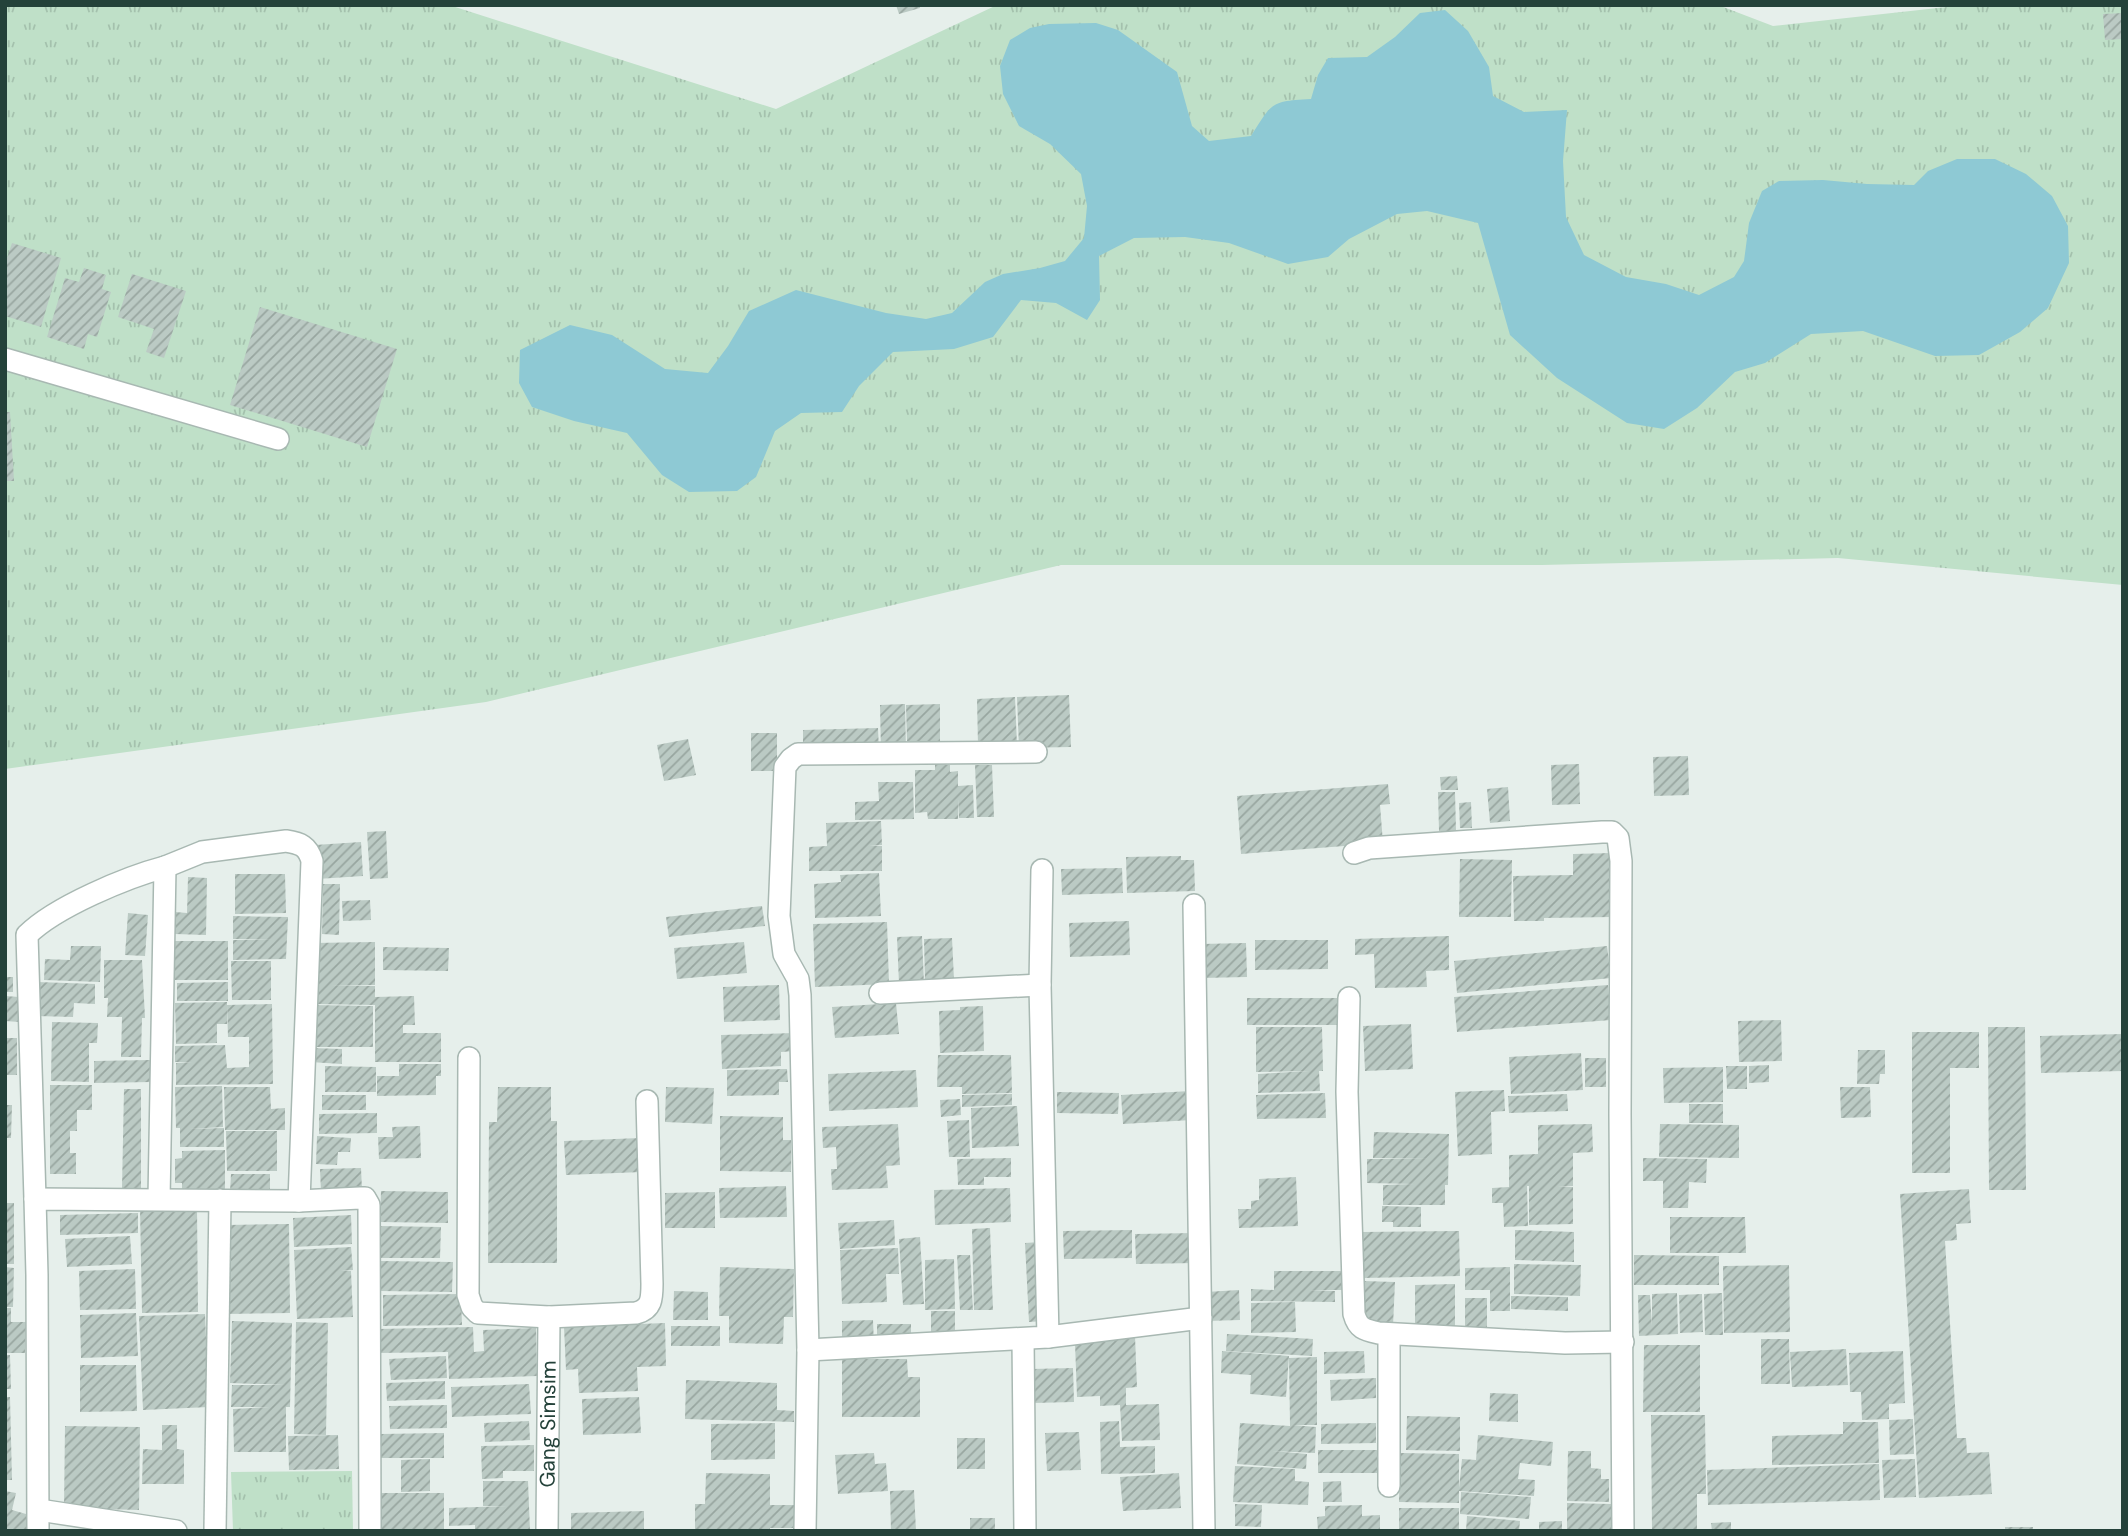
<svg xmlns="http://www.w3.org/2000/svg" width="2128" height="1536" font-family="'DM Sans',sans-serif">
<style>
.grass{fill:url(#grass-tufts)}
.water{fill:#8ec9d4}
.building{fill:url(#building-hatch)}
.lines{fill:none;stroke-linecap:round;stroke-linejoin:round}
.minor-casing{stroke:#a8b8b2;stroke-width:24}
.minor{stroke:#fff;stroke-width:21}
.labels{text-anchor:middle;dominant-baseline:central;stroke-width:5;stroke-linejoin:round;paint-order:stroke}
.street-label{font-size:21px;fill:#24423a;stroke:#f7fbf9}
</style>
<defs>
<pattern id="grass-tufts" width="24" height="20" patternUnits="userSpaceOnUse" patternTransform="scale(1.75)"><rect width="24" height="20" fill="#bfe0c8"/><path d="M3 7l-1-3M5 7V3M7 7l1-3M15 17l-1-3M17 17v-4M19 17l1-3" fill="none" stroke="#a4c1ad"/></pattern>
<pattern id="building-hatch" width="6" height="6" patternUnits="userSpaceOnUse" patternTransform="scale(1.75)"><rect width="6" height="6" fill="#bbcac4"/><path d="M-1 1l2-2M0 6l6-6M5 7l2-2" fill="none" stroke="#98a6a0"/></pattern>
</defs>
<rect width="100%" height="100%" fill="#e6efeb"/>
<g class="grass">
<path d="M5,5H449L776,109L997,5H1718L1773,26L1965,5H2123V585L1838,558L1542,565H1061L486,702L5,769Z"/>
<path d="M352,1471L353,1531H233L231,1472Z"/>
</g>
<path class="water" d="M1445,10L1468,31L1489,67L1493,96L1524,112L1567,110L1563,161L1566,217L1584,255L1626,277L1666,284L1699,295L1734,277L1744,261L1749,223L1762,191L1779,181L1823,180L1867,184L1914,185L1928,171L1957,159H1995L2026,174L2052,196L2068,226L2069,263L2048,308L2020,332L1979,355L1935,356L1863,331L1811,334L1765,363L1735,372L1697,408L1664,429L1627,423L1557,378L1510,335L1478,223L1427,211L1397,214L1349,239L1328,257L1288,264L1229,243L1185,237L1134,238L1099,256L1100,300L1087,320L1056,303L1021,300L993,337L954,349L893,352L859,386L842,412L801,413L775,431L756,477L737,491L689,492L662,475L627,433L574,421L532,407L519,383L520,350L570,325L612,335L665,369L708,373L728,346L749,311L796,290L886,313L926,319L952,313L985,282L1003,274L1040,268L1065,261L1084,238L1087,206L1081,174L1050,144L1019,126L1003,94L1000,66L1010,40L1030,28L1049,24L1096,23L1118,30L1177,72L1192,126L1209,141L1251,136C1272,103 1270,101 1311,99L1318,75L1328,58L1367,57L1395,37L1420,13Z"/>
<g class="building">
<path d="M896,5H920V8L899,14Z"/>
<path d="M2123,13V39L2105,40L2103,14Z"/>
<path d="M12,243L61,258L41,327L5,316V264Z"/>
<path d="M84,268L106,275L102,289L111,292L97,337L88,334L84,349L47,337L65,278L79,282Z"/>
<path d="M132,274L186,291L164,358L146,352L154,329L118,317Z"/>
<path d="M260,307L397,349L367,447L230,405Z"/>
<path d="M5,412H10L14,481H5Z"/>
<path d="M1069,695L1071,747L1019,748L1017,697Z"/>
<path d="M1015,697L1017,746H978L977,699Z"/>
<path d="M905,704L906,752L881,753L880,705Z"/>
<path d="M940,704V741H907L906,705Z"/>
<path d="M878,728L879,751L803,754V730Z"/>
<rect x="751" y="733" width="26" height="38"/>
<path d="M688,739L696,775L664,781L657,745Z"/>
<path d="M1688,756L1689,795L1654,796L1653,757Z"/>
<path d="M935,764L950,765V772L958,771V786L973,785L974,818H959V799L958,819H928L927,812L915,813V770H935Z"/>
<path d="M1579,764L1580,804L1552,805L1551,765Z"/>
<path d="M975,765H992L994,817H977Z"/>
<path d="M1457,776L1458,790H1441L1440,777Z"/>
<path d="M878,782H913L914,819L855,820V802L879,801Z"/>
<path d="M1388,784L1390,804L1380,805L1383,843L1241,854L1237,796Z"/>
<path d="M1508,787L1510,821L1490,823L1487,789Z"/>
<path d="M1438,792H1455L1456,831H1439Z"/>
<path d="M1471,802L1472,828H1460L1459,803Z"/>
<path d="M881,821L882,845L869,846H882V871H809V847L827,846L826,823Z"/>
<path d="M386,831L388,878L370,879L367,832Z"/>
<path d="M361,842L363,876L317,879L315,845Z"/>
<path d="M1612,853V917L1544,918V921H1514L1513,876L1573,875V854Z"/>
<path d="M1181,856V860H1194L1195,891L1127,893L1126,857Z"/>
<path d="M1460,859L1512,860L1511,917H1459Z"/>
<path d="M1122,868L1123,893L1062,895L1061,869Z"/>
<path d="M879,873L881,916L815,918L814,884L841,882L840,875Z"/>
<path d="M235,874H285L286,913L235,914Z"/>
<path d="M188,877L207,878L206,935L175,934V912L187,913Z"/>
<path d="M323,884H340L339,935L322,934Z"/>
<path d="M370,900L371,920L343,921L342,901Z"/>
<path d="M762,906L765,926L669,937L666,917Z"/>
<path d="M128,913L148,915L145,956L125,955Z"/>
<path d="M233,916L288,917L286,959L233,960V940L273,939H233Z"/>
<path d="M1129,921L1130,955L1070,957L1069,923Z"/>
<path d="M887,922L889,984L815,987L813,924Z"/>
<path d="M922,936L924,984H899L897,937Z"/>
<path d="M1449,936V970L1426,971L1427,987L1375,988L1374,954L1355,955V939Z"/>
<path d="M952,938L954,980L925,981L924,939Z"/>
<path d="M1255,940H1328V969L1255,970Z"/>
<rect x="175" y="941" width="53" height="39"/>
<path d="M375,942V985L331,986H375V997L414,996L415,1025H403V1033H441V1062H375V1005L313,1004V943Z"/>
<path d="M744,942L747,973L677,979L674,948Z"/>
<path d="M1246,943L1247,977L1202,978L1201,944Z"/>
<path d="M71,946H101L100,982L44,980L45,959L70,960Z"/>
<path d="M1607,946L1611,978L1457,993L1454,961Z"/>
<path d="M383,947L449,948L448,971L383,970Z"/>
<path d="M104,960H142L145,1018H142L141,1057H121L122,1017H107L108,998H104Z"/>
<path d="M231,961H271V1000H232Z"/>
<rect x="5" y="977" width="8" height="15"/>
<path d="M37,982L95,984V1004L74,1003L73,1017L36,1016Z"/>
<path d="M228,982V1001H177V983Z"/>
<path d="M779,985L780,1020L724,1022L723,987Z"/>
<path d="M1608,985L1611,1020L1457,1032L1454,997Z"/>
<path d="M5,996L19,997V1022L5,1021Z"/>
<rect x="1247" y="998" width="91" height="27"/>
<path d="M227,1002V1024H217V1043L176,1044L175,1003Z"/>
<path d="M896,1003L899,1034L835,1038L832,1007Z"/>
<path d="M272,1004L273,1084L176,1085V1063L192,1062H175V1046L225,1045L227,1068L249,1067V1037H228L227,1005Z"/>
<path d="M311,1005L373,1006V1047H311Z"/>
<path d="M983,1006L984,1051L940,1053L939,1011L960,1010V1007Z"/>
<path d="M1781,1020L1782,1061L1739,1062L1738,1021Z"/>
<path d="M52,1022L98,1023L97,1043H89V1082L51,1081Z"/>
<path d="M1411,1024L1413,1069L1365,1071L1363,1026Z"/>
<path d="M1256,1027H1322L1323,1071H1319L1320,1091L1258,1093V1074L1310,1071L1256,1072Z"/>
<path d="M1988,1027H2025L2026,1190H1989Z"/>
<path d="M1912,1032H1979V1068H1950V1173H1912Z"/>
<path d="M794,1033L795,1051L781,1052V1066L722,1069L721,1035Z"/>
<path d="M2123,1034V1071L2041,1073L2040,1036Z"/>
<rect x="5" y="1038" width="12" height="37"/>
<path d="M311,1048L342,1049V1064L310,1062Z"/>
<path d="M1858,1050H1885V1074H1880L1879,1084H1857Z"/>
<path d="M1581,1053L1583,1090L1511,1094L1509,1057Z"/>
<path d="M938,1055H1011L1012,1093L962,1094V1087H937Z"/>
<rect x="1585" y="1058" width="21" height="29"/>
<path d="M150,1060L151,1082L94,1083V1061Z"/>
<path d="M399,1064H441V1076H436V1095L377,1096V1076H399Z"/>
<path d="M1769,1065V1082L1749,1083V1066Z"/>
<path d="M325,1066L376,1067V1092H325Z"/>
<path d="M1726,1066H1747V1089H1727Z"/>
<path d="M1723,1067V1102L1664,1103L1663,1068Z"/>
<path d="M787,1069L788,1082H779V1095L727,1096V1070Z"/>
<path d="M916,1070L918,1107L829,1111L828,1074Z"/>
<path d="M50,1085H92V1110H77V1131H70V1153H76V1174H50Z"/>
<path d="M222,1086L223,1127L189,1129L224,1128V1147H180V1128H176L175,1087Z"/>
<path d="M224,1087H270L271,1109L285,1108V1130H225Z"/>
<path d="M498,1087H551V1121H557V1263H488L489,1122H497Z"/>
<path d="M666,1087L714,1088L712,1124L665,1122Z"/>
<path d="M1840,1087H1870L1871,1117L1841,1118Z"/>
<path d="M124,1089H141V1189L122,1188Z"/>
<path d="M1504,1090L1505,1111L1491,1112L1492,1154L1458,1156L1455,1092Z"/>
<path d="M1190,1091L1192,1120L1123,1124L1121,1095Z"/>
<path d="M1057,1092L1119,1093L1118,1114L1057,1113Z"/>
<path d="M1325,1093L1326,1118L1257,1119L1256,1095Z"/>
<path d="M1012,1094V1105L962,1107V1095Z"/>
<path d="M1567,1094L1568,1111L1509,1113L1508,1096Z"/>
<rect x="322" y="1095" width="44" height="15"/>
<path d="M960,1099L961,1115L941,1117L940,1100Z"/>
<rect x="1689" y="1104" width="34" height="19"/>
<path d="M5,1105H12L11,1138H5Z"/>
<path d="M1017,1106L1019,1146L972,1148L971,1108Z"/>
<path d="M377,1113V1133L319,1134V1114Z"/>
<path d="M720,1116L783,1117V1140H791V1172L720,1171Z"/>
<path d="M969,1120L970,1157H949L947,1121Z"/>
<path d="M898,1124L900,1165L886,1166L888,1188L832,1190L831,1169H837L836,1147L823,1148L822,1127Z"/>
<path d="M1592,1124L1593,1152L1573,1153V1186H1558L1573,1187V1224L1529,1225V1186H1527L1528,1226L1504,1227L1503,1203H1492V1188L1509,1187V1155L1538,1154V1125Z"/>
<path d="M1660,1124L1739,1125V1158L1659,1157Z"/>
<path d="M420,1126L421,1158L379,1159L378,1137H393L392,1127Z"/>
<path d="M226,1131H277V1171H227Z"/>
<path d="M1374,1132L1449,1134L1448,1185H1445V1205H1383V1185L1414,1184L1367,1183V1159H1428L1373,1158Z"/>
<path d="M317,1136L351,1138L350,1152H338L337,1165L316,1164Z"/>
<path d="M640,1138L642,1172L566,1175L564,1141Z"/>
<path d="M225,1150V1192L182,1193V1183H175V1159L182,1158V1151Z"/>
<path d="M1011,1158V1177H984V1185H958L957,1159Z"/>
<path d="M1643,1158L1707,1159L1706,1183L1689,1182L1688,1208H1663V1181H1643Z"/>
<path d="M361,1168L362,1190L321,1192L320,1169Z"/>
<path d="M231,1174H270V1192H230Z"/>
<path d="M1296,1177L1298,1226L1239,1228L1238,1209H1251V1201L1259,1200V1179Z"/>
<path d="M786,1186L787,1217L720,1218L719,1188Z"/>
<path d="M1010,1188L1011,1222L935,1225L934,1190Z"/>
<path d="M1969,1189L1971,1223L1956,1224L1957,1240L1945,1241L1957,1438H1966L1967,1453L1989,1452L1992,1494L1919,1498L1900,1194Z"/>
<path d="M381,1191L448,1192V1223L380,1222Z"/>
<path d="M715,1192V1228H665V1193Z"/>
<rect x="5" y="1203" width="9" height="61"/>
<path d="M1382,1206L1421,1207V1227H1393V1222H1382Z"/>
<path d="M140,1208H197L198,1312L142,1313Z"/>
<path d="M138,1213V1233L60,1235V1215Z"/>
<path d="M351,1215L352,1244L294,1247L293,1218Z"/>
<path d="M1670,1217H1745L1746,1253H1670Z"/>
<path d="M894,1220L895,1245L840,1249L838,1223Z"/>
<path d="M289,1224L290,1313L227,1314L226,1225Z"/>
<path d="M379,1226L441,1227L440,1258H379Z"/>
<path d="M990,1228L993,1310H974L972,1229Z"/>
<path d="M1132,1230V1258L1064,1259L1063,1231Z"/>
<path d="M1515,1230L1574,1232V1262L1515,1260Z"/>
<path d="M1459,1231L1460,1276L1363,1278L1362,1232Z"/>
<path d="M1195,1233L1196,1263L1136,1264L1135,1234Z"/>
<path d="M130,1236L132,1264L67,1267L65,1239Z"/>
<path d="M920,1237L924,1304L903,1305L899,1239Z"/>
<path d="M1040,1242L1044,1321L1029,1322L1025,1243Z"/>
<path d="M351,1247L353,1270L341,1271H351L353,1317L297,1319L294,1250Z"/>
<path d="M898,1248L899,1274H886L887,1302L842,1304L840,1250Z"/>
<path d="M957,1255H970L973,1310H960Z"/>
<path d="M1634,1255L1719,1256V1285H1634Z"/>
<path d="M954,1259L955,1309L925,1310V1260Z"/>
<path d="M380,1261L453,1262L452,1292L380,1291Z"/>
<path d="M1514,1264L1581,1265L1580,1296L1514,1294Z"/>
<path d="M1789,1265L1790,1332L1724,1333L1723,1266Z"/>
<path d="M5,1267L14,1268L13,1307H5Z"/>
<path d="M720,1267L794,1269L793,1317H784L783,1344L729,1343V1316H719Z"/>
<path d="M1510,1267V1311H1490V1290H1465V1268Z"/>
<path d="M135,1269L136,1309L80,1310L79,1271Z"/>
<path d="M1274,1271H1345V1290H1309L1335,1291V1302L1251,1301V1289L1274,1290Z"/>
<path d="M1363,1281L1395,1282L1393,1326L1362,1325Z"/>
<path d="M1455,1284V1332H1415V1285Z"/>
<path d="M1239,1290L1240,1320L1207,1321L1206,1292Z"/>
<path d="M674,1291L708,1292V1320H673Z"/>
<path d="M1677,1293L1678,1334L1639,1336L1638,1295H1650L1652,1326V1294Z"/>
<path d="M1722,1293L1723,1335H1705L1704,1294Z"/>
<path d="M461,1294L462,1325L383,1326V1295Z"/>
<path d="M1702,1294L1703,1332L1680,1333L1679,1295Z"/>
<path d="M1511,1296L1568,1297V1311L1511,1309Z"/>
<rect x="1465" y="1298" width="22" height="40"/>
<path d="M1295,1302L1296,1332L1251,1333V1303Z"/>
<path d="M5,1308H11V1322H26L25,1353H5Z"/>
<path d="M931,1311H955V1333L931,1332Z"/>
<path d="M136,1313L138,1356L81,1358L80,1315Z"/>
<path d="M205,1314L209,1407L143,1410L139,1316Z"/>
<path d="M873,1320L874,1346L842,1347V1321Z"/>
<path d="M232,1321L292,1323L290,1407H286V1452H234L233,1409L270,1407H231L232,1385H285L230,1383Z"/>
<path d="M296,1322L328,1323L326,1435L294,1434Z"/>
<path d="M665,1323L666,1366L637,1367L638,1391L579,1393L578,1369L566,1370L564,1327Z"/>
<rect x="877" y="1324" width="34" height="21"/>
<rect x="671" y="1326" width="49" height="20"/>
<path d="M473,1327L474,1352L484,1351L483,1330L536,1328L537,1376L449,1379L448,1352L379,1353L378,1329Z"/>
<path d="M1227,1334L1313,1339L1312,1356L1226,1351Z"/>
<path d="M1135,1336L1137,1387L1126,1388V1405L1159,1404L1160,1440L1122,1441L1120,1405L1100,1406V1396L1077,1397L1075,1343H1098V1337Z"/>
<path d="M1761,1339H1789L1790,1384H1761Z"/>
<path d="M1644,1345H1700V1412H1643Z"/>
<path d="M1846,1349L1848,1385L1792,1387L1790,1352Z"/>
<path d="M1222,1351L1289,1356L1286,1397L1250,1394L1251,1375L1221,1373Z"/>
<path d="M1364,1351L1365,1373L1324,1374V1352Z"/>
<path d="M1903,1351L1905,1403L1889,1404V1419L1862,1420L1861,1392H1850L1849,1353Z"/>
<path d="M5,1355H10L11,1389H5Z"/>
<path d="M446,1356L447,1378L391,1380L389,1359Z"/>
<path d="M1317,1357V1425H1293L1316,1427L1315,1453L1272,1451L1307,1454L1306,1469L1237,1464L1240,1423L1290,1426L1289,1358Z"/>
<path d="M842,1359H907L908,1377H920V1417H842Z"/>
<path d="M80,1365H136L137,1411L80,1412Z"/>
<path d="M1073,1368L1074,1402L1033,1403L1032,1369Z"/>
<path d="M1376,1378V1398L1331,1401L1330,1380Z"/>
<path d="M686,1380L777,1383V1410L794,1411V1422L685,1419Z"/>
<path d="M445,1381V1399L387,1401L386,1383Z"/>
<path d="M529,1384L531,1414L452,1417L451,1387Z"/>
<path d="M1490,1393L1518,1394V1422L1489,1421Z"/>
<path d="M5,1397H10L12,1480H5Z"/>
<path d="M639,1397L641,1433L583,1435L582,1399Z"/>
<path d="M447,1405V1428L390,1429L389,1406Z"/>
<path d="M1651,1415H1705L1706,1494H1697V1531H1652Z"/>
<path d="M1407,1416L1460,1417V1451L1406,1450Z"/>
<path d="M1913,1419L1914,1454L1890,1455L1889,1420Z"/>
<path d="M529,1421L530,1440L485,1442L484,1423Z"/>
<path d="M1119,1421L1120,1447L1155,1446V1473L1101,1474L1100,1422Z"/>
<path d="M1843,1422H1878L1879,1463L1772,1465V1436L1843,1434Z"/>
<path d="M775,1423V1459L711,1460V1424Z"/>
<path d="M1376,1423V1443L1321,1444V1424Z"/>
<path d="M162,1425H177V1449L184,1450V1484H142L143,1449L162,1450Z"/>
<path d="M65,1426L140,1427L139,1510L64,1508Z"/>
<path d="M1079,1432L1081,1470L1047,1471L1045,1433Z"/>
<path d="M444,1433V1458H380V1434Z"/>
<path d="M338,1435L339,1469L289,1470L288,1436Z"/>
<path d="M1478,1435L1553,1442L1551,1466L1520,1463L1518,1479L1535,1480L1534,1496L1459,1491V1503L1399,1502L1400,1453L1459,1454V1488L1462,1459L1476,1460Z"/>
<rect x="957" y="1438" width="28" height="31"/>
<path d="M534,1445V1471H503V1478L482,1479L481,1446Z"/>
<rect x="1318" y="1450" width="67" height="23"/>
<path d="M1568,1451H1591V1468L1601,1469V1479H1609V1502L1567,1501Z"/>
<path d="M874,1453L875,1464L886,1463L888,1491L838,1494L835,1455Z"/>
<path d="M430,1459V1491L401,1492V1460Z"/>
<path d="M1915,1459L1916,1497L1884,1498L1882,1460Z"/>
<path d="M1879,1464L1880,1500L1708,1505L1707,1470Z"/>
<path d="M1235,1466L1295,1469V1481L1309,1482L1308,1505L1233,1502Z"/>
<path d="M706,1473L770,1474V1505H795V1528H770V1531H695V1504H705Z"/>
<path d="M1179,1473L1181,1508L1123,1511L1120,1477Z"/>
<path d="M483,1481H528L530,1531H475V1525L449,1526V1508L507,1506H483Z"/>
<path d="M1341,1481L1342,1502H1323V1482Z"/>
<path d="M914,1490L916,1531H891L890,1491Z"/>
<path d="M5,1491L16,1493L12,1510L33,1516L29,1531H5Z"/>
<path d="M1461,1492L1531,1497L1529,1519L1460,1514Z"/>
<path d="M380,1493H444V1531H379Z"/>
<path d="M1567,1503L1611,1504V1531H1567Z"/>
<path d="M1235,1504L1262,1505L1261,1527L1235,1526Z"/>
<path d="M1362,1505V1516L1380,1515V1531H1318L1317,1517L1325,1516V1506Z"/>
<rect x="1399" y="1508" width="60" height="23"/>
<path d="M644,1511V1531H571V1513Z"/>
<path d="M1467,1516L1520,1521L1519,1531H1466Z"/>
<rect x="970" y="1518" width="25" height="13"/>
<path d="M1562,1521V1531H1539V1522Z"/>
<path d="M1731,1522V1531H1712L1711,1523Z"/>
<rect x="2005" y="1527" width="28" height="4"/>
</g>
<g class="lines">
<g class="minor-casing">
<g id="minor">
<path d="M5,359L278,439"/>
<path d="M1354,853L1369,848L1602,832H1612L1618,838L1621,861L1620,1114L1623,1531"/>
<path d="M165,867L202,852L286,841C300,843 308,846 312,861L299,1201"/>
<path d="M1194,905L1204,1531"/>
<path d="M880,993L1040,985"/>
<path d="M1349,998L1347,1092L1354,1314C1358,1329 1365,1330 1379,1333L1565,1343L1623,1342"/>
<path d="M469,1058L468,1295L472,1307L478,1313L549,1317L636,1313C652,1309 652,1298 652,1284L647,1101"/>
<path d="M35,1199L27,935C55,907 127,877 165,867L159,1199"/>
<path d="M1389,1334V1486"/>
<path d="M1048,1337L1201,1318"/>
<path d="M1023,1339L1025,1531"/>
<path d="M808,1350L1048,1337L1040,985L1042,870"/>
<path d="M39,1510L176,1531"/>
<path d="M38,1531L37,1275L35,1199L299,1201L360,1198H365L369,1205L370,1531"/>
<path d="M215,1531L220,1200"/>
<path id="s1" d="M547,1531L549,1317"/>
<path d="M805,1531L808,1350L800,995L798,979L784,954L779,916L785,767L791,759L798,754L1036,752"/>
</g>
</g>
<use href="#minor" class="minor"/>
</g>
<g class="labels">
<g class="street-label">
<text stroke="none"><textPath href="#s1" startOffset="107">Gang Simsim</textPath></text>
</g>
</g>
<rect width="2128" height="1536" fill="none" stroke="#24423a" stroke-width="14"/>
</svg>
